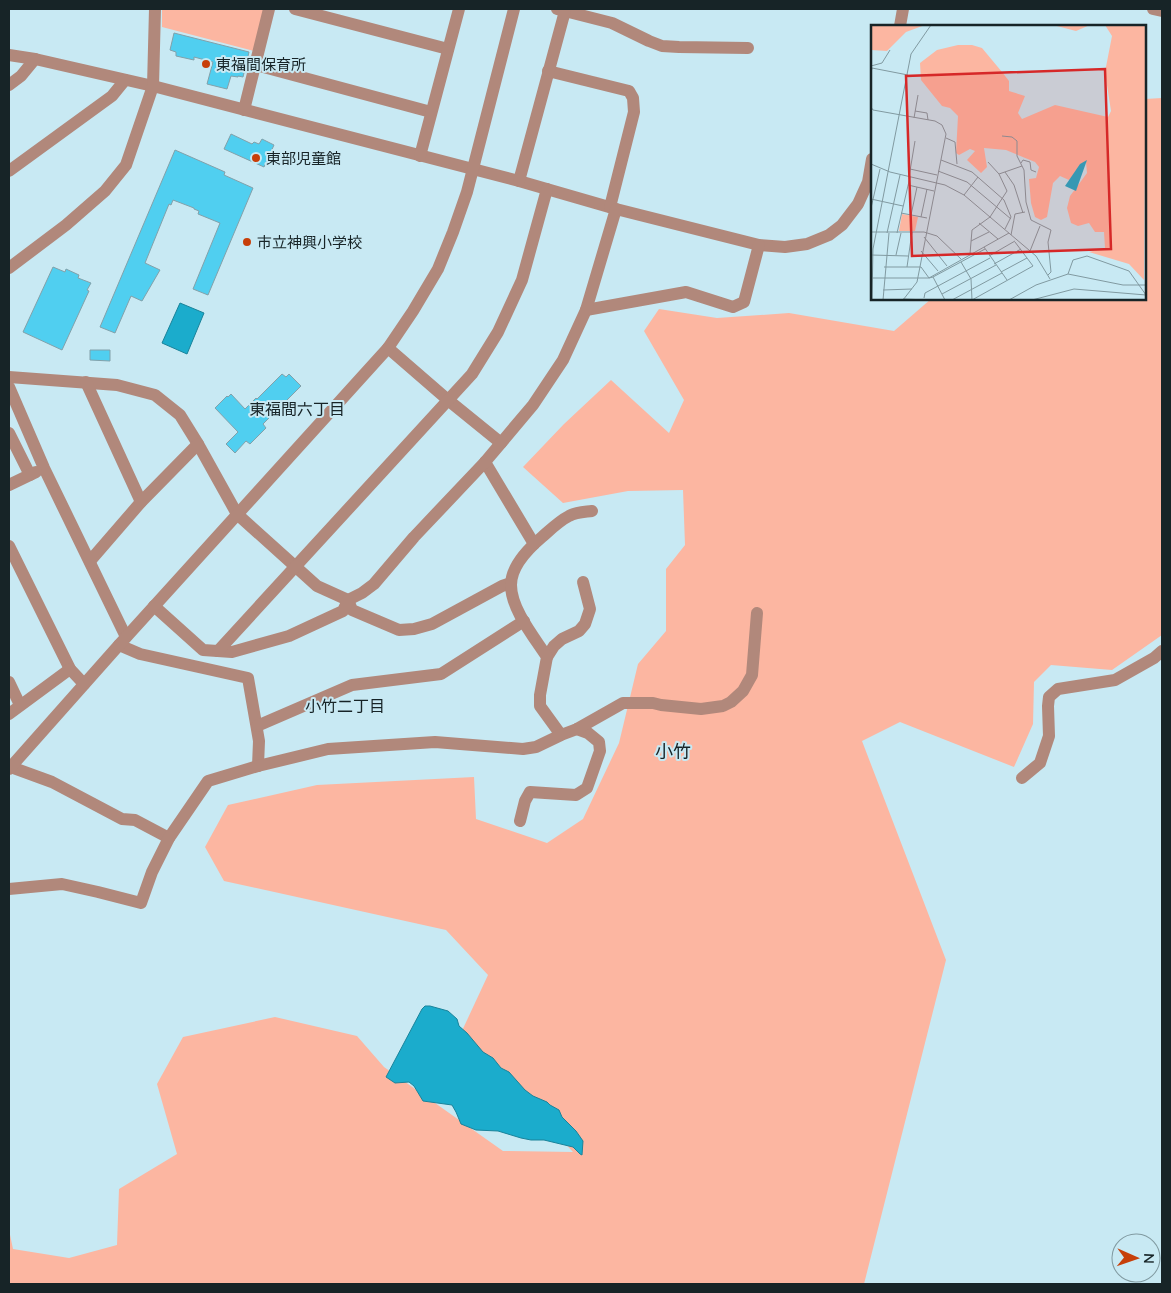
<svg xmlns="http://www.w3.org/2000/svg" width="1171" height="1293" font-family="Mulish,'Noto Sans JP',sans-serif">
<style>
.green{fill:#fcb6a1}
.water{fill:#1baccc;stroke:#1a839a}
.building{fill:#50cff0;stroke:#82a1aa}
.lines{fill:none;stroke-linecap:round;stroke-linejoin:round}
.minor{stroke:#b1887b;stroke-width:12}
.poi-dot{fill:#c73f09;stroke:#c8e9f3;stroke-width:2}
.labels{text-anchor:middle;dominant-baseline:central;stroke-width:4;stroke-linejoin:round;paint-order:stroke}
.poi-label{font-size:15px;fill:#172427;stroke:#c8e9f3;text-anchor:start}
.neighbourhood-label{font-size:16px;fill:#172427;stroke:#c8e9f3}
.quarter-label{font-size:18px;fill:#172427;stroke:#c8e9f3}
.inset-road{fill:none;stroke:#819aa1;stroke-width:1}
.view{fill:#d62828;fill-opacity:0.15;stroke:#d62828;stroke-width:2.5}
.inset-edge{fill:none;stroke:#172427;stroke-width:2.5}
</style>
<rect width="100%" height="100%" fill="#c8e9f3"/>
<g class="green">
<path d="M162,9H265L254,51L162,27Z"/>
<path d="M1162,98V635L1112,670L1051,665L1034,682L1033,724L1014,767L900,722L862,741L946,960L864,1284H9V1230L13,1249L69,1258L117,1245L119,1189L177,1154L157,1084L183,1037L275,1017L357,1036L384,1067L503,1151L573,1152L461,1033L488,975L446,930L224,881L205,847L228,805L317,785L474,777L476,819L547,843L583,819L619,743L638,664L666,631V569L685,545L683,490L628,491L563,503L523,467L564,424L611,380L669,433L684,400L644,331L659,309L717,318L789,313L894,331L931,299H1145V99Z"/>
</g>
<g class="water">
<path d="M180,303L204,313L187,354L162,343Z"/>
<path d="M425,1006H430L448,1011L457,1019L459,1026L467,1033L483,1052L493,1058L501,1068L509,1072L525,1090L533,1096L547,1102L550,1105L559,1110L562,1117L576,1131L583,1141L582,1155L580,1154L573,1147L544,1140H531L521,1138L498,1131L476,1130L461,1124L456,1112L452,1105L423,1101L414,1086L409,1082L395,1083L386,1077L422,1009Z"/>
</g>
<g class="building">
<path d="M174,33L249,52L243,77L238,76V77L231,76L227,89L207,84L213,62L194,57V60L176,56V52L170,50Z"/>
<path d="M231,134L252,144L254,142L259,144L262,139L274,145L264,167L224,149Z"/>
<path d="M175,150L225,172L224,175L253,188L208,295L193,289L220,223L198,214L199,211L194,209V208L173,200L171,205L169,204L145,263L160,270L142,301L131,296L115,333L100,327Z"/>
<path d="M53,267L65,272L66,269L79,275L78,278L91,283L87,290L89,291L62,350L23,332Z"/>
<path d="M90,350H110V361L90,360Z"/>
<path d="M282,374L286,377L289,374L301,386L263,424L266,428L250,444L246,441L235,453L226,444L238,432L215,408L227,396L228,397L231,394L245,409L256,398L257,399Z"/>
</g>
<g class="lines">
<g class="minor">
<path d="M295,9L448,49"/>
<path d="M557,9L612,23L649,41L662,46L679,47L748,48"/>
<path d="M1153,9L1162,11"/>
<path d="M900,26L903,9"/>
<path d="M9,55L35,59L153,86L519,181L616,209L759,245L785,247L807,244L829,235L842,225L858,204L868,182L872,159"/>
<path d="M256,65L431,112"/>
<path d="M548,71L629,91L633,98L634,112L610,207"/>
<path d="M9,85L21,76L35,59"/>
<path d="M244,110L269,9"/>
<path d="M420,156L459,9"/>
<path d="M9,171L112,96L125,80"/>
<path d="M519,181L565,11"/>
<path d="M9,268L66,225L105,191L126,165L153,86L155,9"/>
<path d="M586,310L686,292L733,307L744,302L759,245"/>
<path d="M388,348L448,400L501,443"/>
<path d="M9,377L117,385L155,395L180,415L198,444L237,514L317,586L348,600L352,610L399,630L414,629L432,624L502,586L511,583"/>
<path d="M86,382L141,502"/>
<path d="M9,387L44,468L126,637"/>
<path d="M9,433L30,475"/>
<path d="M485,462L534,544"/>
<path d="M9,485L36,472"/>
<path d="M9,546L70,669L84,684"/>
<path d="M90,561L141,502L198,444"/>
<path d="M154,606L203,650L232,652L289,636L343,611L348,600L362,593L374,584L414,537L485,462L533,405L563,360L586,310L616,209"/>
<path d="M119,645L140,654L248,678L259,741L258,766"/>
<path d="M218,651L472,374L498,332L522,280L547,189"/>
<path d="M547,657L554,646L562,639L579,631L585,624L590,609L583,582"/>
<path d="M9,682L20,705"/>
<path d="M9,714L70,669"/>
<path d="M257,726L352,685L441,674L524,621"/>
<path d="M561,735L540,706V695L547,657C534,637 511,609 511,585C511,566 529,548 542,537C550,530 559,521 569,516C576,512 585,512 592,511"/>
<path d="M11,767L52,782L122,819L135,820L169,838"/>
<path d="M9,769L119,645L388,348L413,311L438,269L453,232L467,192L514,9"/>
<path d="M1022,778L1040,763L1049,736L1048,706L1049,697L1058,689L1115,680L1154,658L1162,651"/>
<path d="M520,821L525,801L530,792L576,795L587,788L600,751L599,742L588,733L577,729"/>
<path d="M9,889L62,884L98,892L141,903L152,872L169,838L208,781L258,766L328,749L435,742L523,749L536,747L561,735L577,729L623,703H653L661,705L701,709L723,706L731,702L743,691L752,675L757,613"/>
</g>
</g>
<g class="poi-dot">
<circle cx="206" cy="64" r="5"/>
<circle cx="256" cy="158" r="5"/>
<circle cx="247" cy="242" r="5"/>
</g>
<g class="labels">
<g class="poi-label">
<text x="216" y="64">東福間保育所</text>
<text x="266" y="158">東部児童館</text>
<text x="257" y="242">市立神興小学校</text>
</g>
<g class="neighbourhood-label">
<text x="297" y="409">東福間六丁目</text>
<text x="345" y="706">小竹二丁目</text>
</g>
<g class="quarter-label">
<text x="673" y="751">小竹</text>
</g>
</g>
<g transform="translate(871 25)">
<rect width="275" height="275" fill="#c8e9f3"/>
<path d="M54,0L35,7L16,26L0,25V0ZM182,0H219L205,6ZM234,0H275L273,255L258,239L218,227L234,223L233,207H224L218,198L207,201L200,198L196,183L199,171L216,148L215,137L198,155L189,151L182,158L176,192L170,195L164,192L160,178L158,154L165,153L168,142L164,137L135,125L113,123L116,142L110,148L96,135L104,126L99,124L88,130L85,128L87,91L79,83L71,81L50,55L49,38L66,25L87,20H101L111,23L131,47L138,56V66L154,71L147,88L151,94L184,80L237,92L240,86L234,47L241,11ZM31,189L47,192L44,206H28Z" fill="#fcb6a1"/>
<path d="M216,135L205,166L194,161L209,139Z" fill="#1baccc"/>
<path class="inset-road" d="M0,41L11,38L19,25M0,48L1,43L37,50M0,82L2,85L64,96L71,100L75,109L46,257L32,275M44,86L56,88L57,95M43,93L47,70M131,111L141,112L146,116V131L153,145L155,177L160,195L180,205L177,217L180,247L177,250M75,113L84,117L86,139M70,135L101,147L133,175L140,192L134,204M117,137L128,149L151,141M150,138L152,135L159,137L160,145L165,147M0,139L19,147L74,160L93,170L165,231L179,254M39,144L66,150M67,146L96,157L140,194M134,147L143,160L152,188M38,152L44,116M37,160L63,166M93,170L107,152M0,174L32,181M0,183L9,144M30,188L56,193M40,190L46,162M50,192L56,164M108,198L127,214M0,207H53L66,211L90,234M16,208L29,150M26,208L39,152M140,210L144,189L154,187M53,212L76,241M100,216L118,207M113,222L136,255M50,226L67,246M159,226L169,201M99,229L101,205L119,192L136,166L128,149M0,230L37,231M25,230L30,208M118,231L144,216M90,237L100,254L101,275M123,239L150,224M13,242H50L58,253L62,252L74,275M36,242L41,207M130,247L156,233M197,249L202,235L216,231L258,246L275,270M62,252L114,224M0,253H58L138,208M12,265L41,264M71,269L125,240M53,273L54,268L119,233M32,274L57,275M1,275L2,224L40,29L60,0M12,275L18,208M81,275L131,248M101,275L162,241L144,217M138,275L165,260L197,249L252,260H275M161,275L203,264L275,270"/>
<path class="view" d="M234,44L240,224L41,231L35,51Z"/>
<rect width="275" height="275" class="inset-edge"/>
</g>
<rect width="1171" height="1293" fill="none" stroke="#172427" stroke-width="20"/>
<g transform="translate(1136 1258) rotate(92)"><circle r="24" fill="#c8e9f3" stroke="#819aa1"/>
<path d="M0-4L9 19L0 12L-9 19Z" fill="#c73f09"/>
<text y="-8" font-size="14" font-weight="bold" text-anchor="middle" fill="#172427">N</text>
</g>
</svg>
